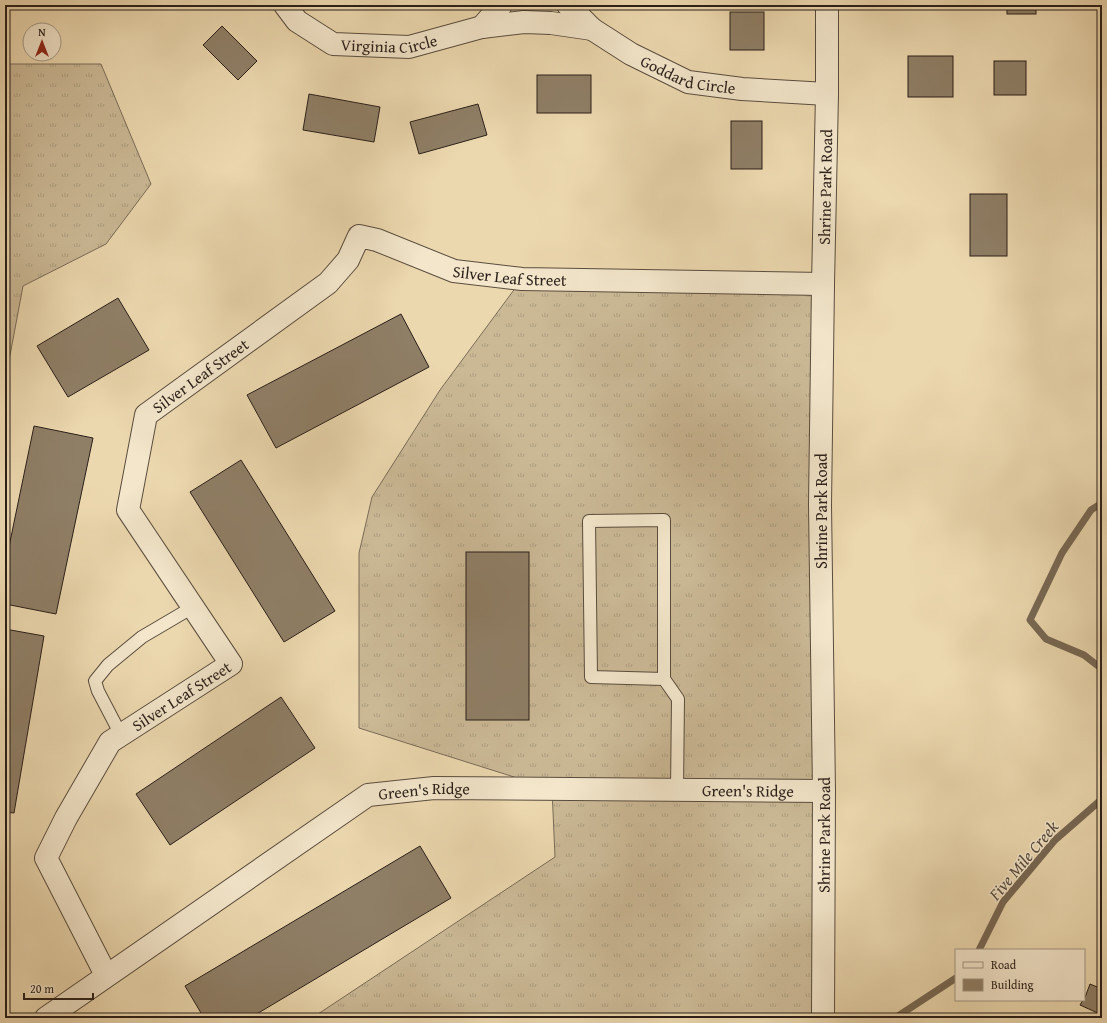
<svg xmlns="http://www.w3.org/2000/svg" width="1107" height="1023" font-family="'Gentium Book Plus',serif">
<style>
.grass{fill:url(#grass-tufts);stroke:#7a6c58}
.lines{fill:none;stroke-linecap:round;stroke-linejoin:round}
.stream{stroke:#776854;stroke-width:7}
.building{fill:#8f7f67;stroke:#2a1f19}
.service-casing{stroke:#5a4d3e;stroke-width:14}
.minor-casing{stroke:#5a4d3e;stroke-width:24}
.tertiary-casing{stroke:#5a4d3e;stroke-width:24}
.service{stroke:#f3e6cb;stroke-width:12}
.minor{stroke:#f3e6cb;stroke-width:22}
.tertiary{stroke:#f3e6cb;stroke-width:22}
.labels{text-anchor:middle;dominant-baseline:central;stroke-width:3;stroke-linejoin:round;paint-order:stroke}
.street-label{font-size:16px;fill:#2a1f19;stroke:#f3e6cb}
.water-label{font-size:17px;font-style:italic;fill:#574a3c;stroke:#f3e6cb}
</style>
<defs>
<pattern id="grass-tufts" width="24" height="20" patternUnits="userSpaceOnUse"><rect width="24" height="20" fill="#cbb996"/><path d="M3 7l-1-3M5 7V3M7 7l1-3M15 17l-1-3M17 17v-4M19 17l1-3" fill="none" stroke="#ae9f81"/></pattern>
</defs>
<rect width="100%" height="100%" fill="#ecd8af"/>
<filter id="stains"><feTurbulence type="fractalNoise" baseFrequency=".005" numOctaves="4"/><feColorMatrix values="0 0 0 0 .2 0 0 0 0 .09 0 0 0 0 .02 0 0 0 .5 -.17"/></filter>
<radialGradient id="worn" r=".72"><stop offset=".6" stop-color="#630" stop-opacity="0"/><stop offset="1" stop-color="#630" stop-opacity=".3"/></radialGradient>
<g class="grass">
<path d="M5,64H101L151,184L106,244L23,286L5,382Z"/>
<path d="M522,279L823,284V1018H312L555,857L552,789L359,728V553L372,497L440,390Z"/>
</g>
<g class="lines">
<g class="stream">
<path d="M1102,503L1091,510L1062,553L1030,620L1046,639L1084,655L1102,669"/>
<path d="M979,950L1003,902L1055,840L1102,799"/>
<path d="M895,1018L956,978"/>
</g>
</g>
<g class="building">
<rect x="1007" y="5" width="29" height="9"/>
<rect x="730" y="12" width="34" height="38"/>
<path d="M222,26L257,61L238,80L203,45Z"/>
<rect x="908" y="56" width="45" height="41"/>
<rect x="994" y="61" width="32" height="34"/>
<rect x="537" y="75" width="54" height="38"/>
<path d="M309,94L380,107L374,142L303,130Z"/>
<path d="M478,104L487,135L419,154L410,122Z"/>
<rect x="731" y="121" width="31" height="48"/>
<rect x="970" y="194" width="37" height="62"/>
<path d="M118,298L149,350L68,397L37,346Z"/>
<path d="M401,314L429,367L276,448L247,395Z"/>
<path d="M34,426L93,438L56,614L5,604V566Z"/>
<path d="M241,460L335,611L284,642L190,492Z"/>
<rect x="466" y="552" width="63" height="168"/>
<path d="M5,629L44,636L14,813L5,812Z"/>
<path d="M281,697L315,748L170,845L136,794Z"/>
<path d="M420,846L451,898L250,1018H204L185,986Z"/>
<path d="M1090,984L1102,989V1015L1080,1005L1083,1000H1084Z"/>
</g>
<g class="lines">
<g class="service-casing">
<g id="service">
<path d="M664,679V520L589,521L591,677L664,679L678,699L677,790"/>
<path d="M121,735L98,691L95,681L108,665L142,637L193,607"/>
</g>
</g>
<g class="minor-casing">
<g id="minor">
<path id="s1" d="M285,5L297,21L333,44L409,47L482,27L524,22L551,23L592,29"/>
<path id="s2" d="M568,5L592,29L631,54L688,82L742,89L827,94"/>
<path d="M482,27L501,5"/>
<path id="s3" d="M106,975L46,858L66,818L110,742L231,664L128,510L146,415L328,283L348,260L359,236L377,240L454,271L522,279L823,284"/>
<path id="s4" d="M46,1018L368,795L434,788L824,791"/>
</g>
</g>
<g class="tertiary-casing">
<g id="tertiary">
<path id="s5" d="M823,1018L824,791L820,505L823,284L827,94V5"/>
</g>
</g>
<use href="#service" class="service"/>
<use href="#minor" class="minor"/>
<use href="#tertiary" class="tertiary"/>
</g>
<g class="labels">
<g class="street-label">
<text stroke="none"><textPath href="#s1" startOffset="119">Virginia Circle</textPath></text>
<text stroke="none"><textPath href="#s2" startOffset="142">Goddard Circle</textPath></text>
<text stroke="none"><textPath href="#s5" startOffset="831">Shrine Park Road</textPath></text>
<text stroke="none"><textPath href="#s3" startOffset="1129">Silver Leaf Street</textPath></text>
<text stroke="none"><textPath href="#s3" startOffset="757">Silver Leaf Street</textPath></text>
<text transform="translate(821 511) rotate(-90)">Shrine Park Road</text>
<text stroke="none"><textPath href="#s3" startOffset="349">Silver Leaf Street</textPath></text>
<text stroke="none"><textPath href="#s4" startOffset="448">Green's Ridge</textPath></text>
<text stroke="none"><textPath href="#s4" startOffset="772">Green's Ridge</textPath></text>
<text stroke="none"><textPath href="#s5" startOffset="183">Shrine Park Road</textPath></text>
</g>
<g class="water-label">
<text transform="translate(1023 860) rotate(-50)">Five Mile Creek</text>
</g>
</g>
<rect width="1107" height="1023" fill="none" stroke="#ecd8af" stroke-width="20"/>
<rect x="6" y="6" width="1095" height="1011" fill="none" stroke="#2a1f19" stroke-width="2"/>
<rect x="10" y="10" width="1087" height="1003" fill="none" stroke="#2a1f19"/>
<rect x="955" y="949" width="130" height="52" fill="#f3e6cb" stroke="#a39684"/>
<rect x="963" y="962" width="20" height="6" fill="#f3e6cb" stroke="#a39684"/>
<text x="991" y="969" font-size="12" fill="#2a1f19">Road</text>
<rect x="963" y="979" width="20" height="12" fill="#8f7f67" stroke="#a39684"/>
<text x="991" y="989" font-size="12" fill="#2a1f19">Building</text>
<g transform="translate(42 42)"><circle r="19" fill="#f3e6cb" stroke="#a39684"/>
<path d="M0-3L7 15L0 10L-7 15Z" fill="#8f2418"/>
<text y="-6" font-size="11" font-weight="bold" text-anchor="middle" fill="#2a1f19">N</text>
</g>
<path d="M24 993v6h69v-6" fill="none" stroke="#2a1f19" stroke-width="2"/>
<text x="30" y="993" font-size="12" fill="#2a1f19" stroke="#f3e6cb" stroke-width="3" paint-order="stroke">20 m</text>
<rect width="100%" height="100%" filter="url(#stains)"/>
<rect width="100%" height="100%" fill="url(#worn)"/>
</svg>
